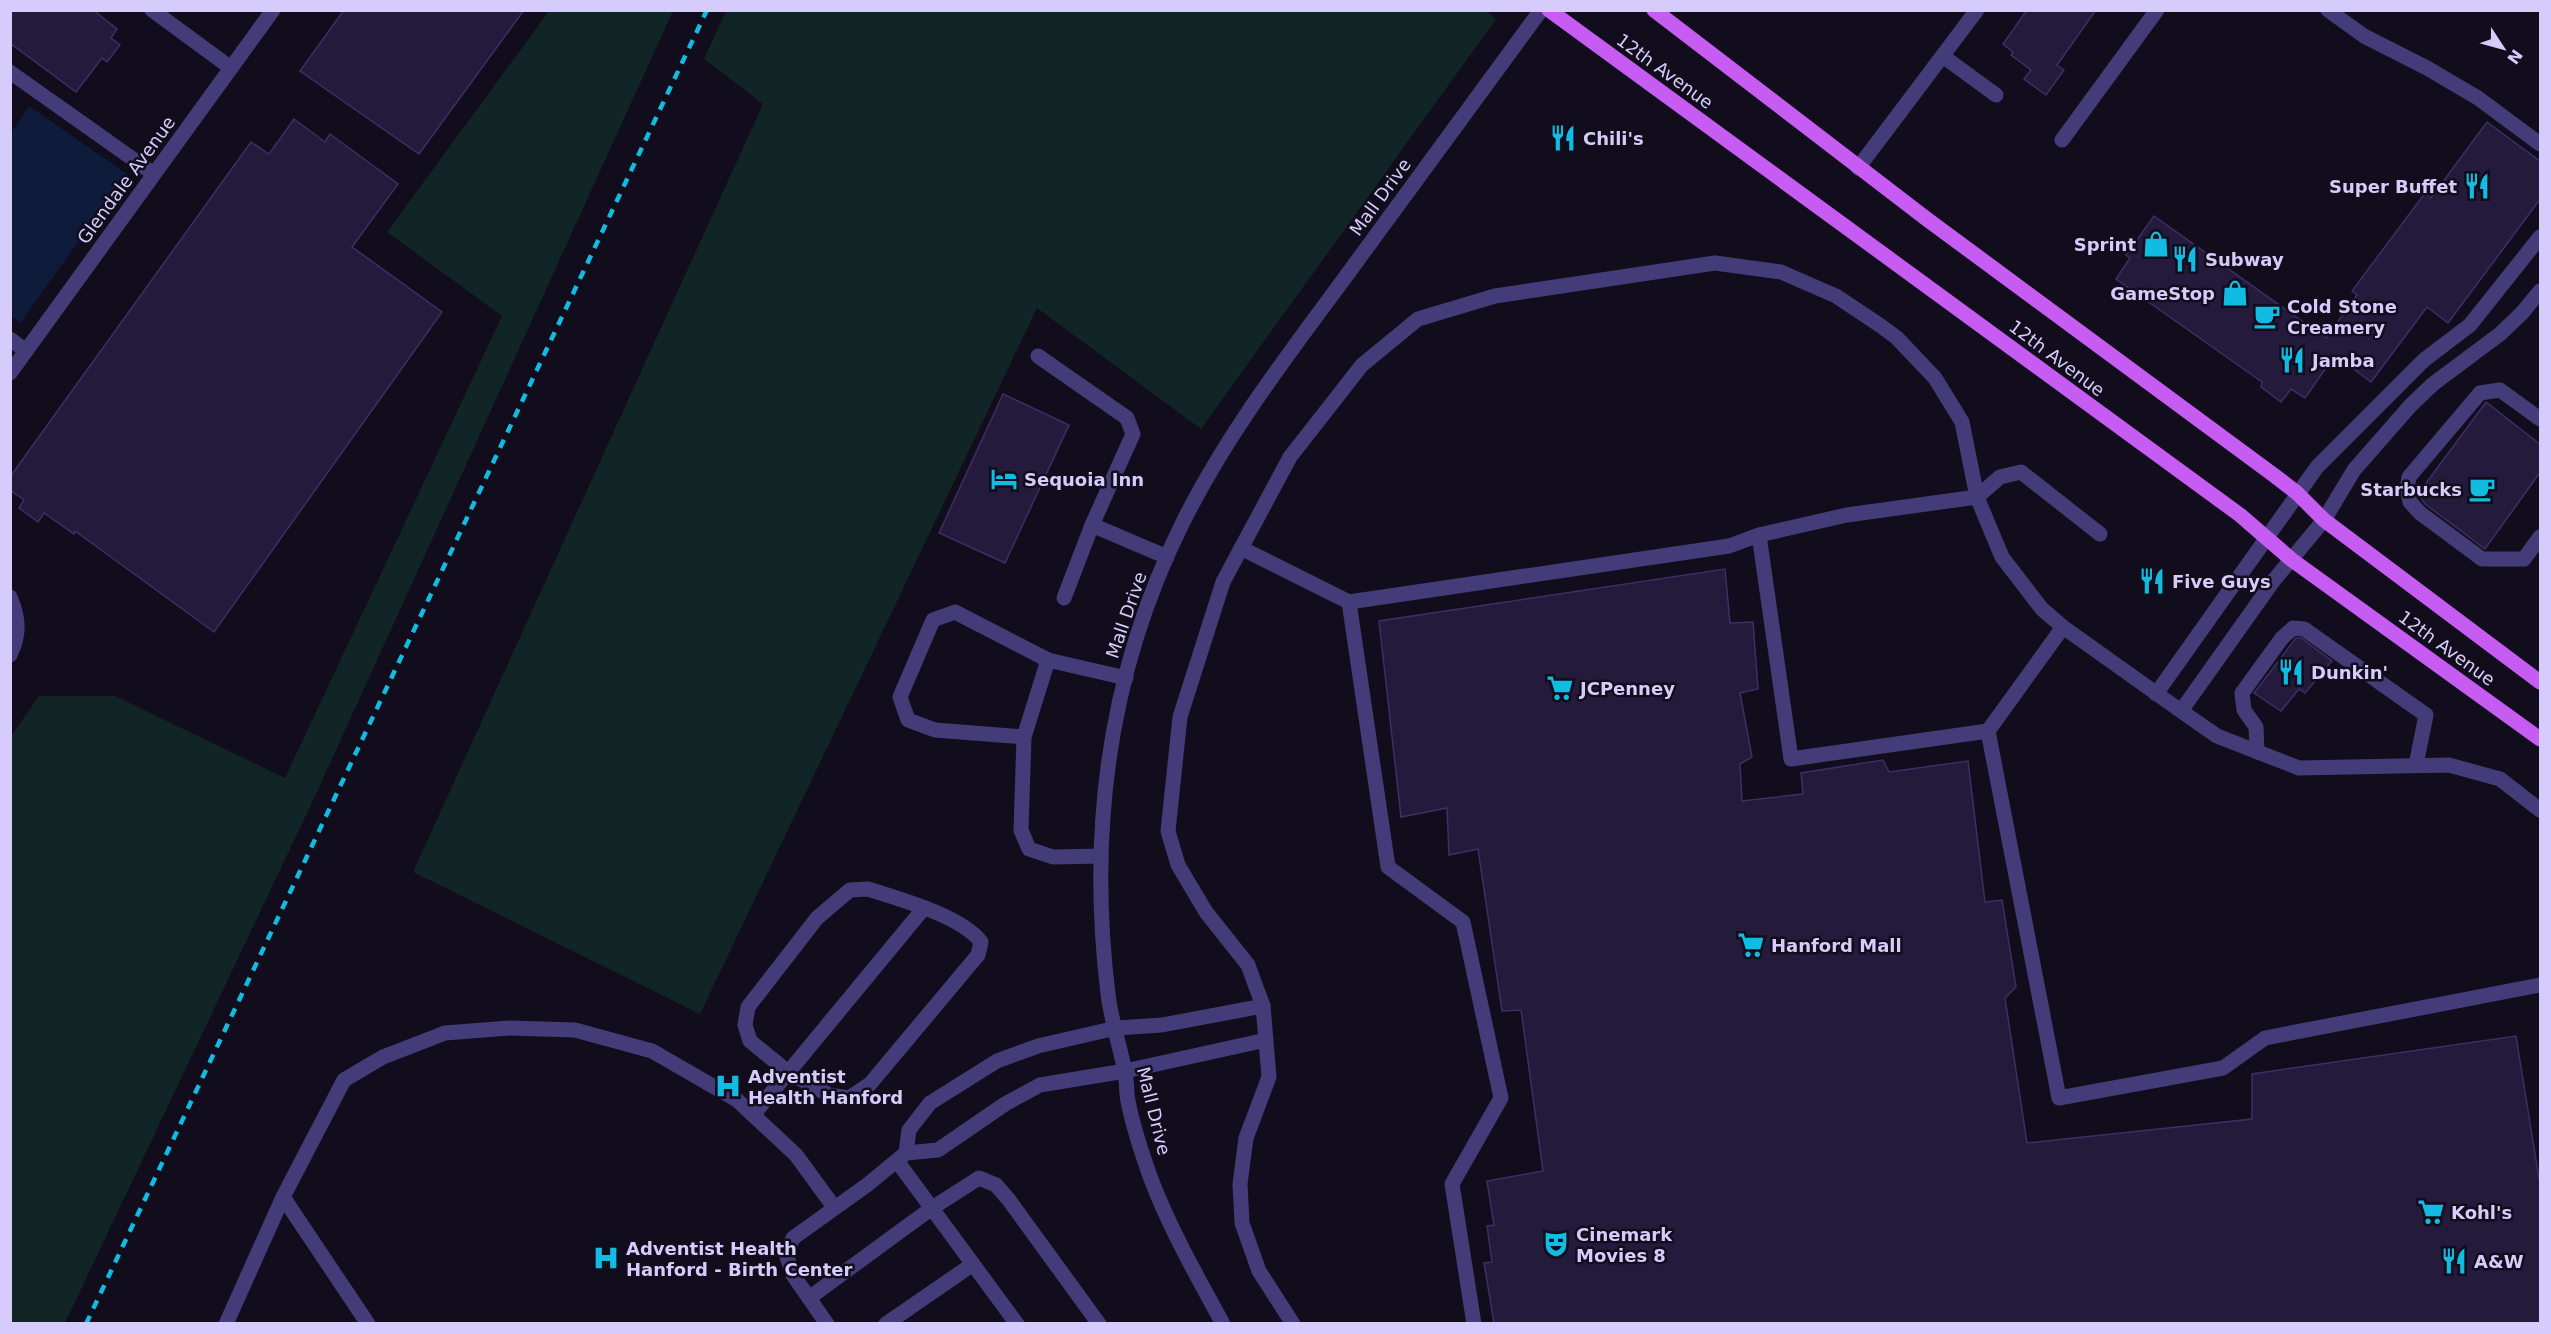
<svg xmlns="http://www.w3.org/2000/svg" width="2551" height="1334" font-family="'DejaVu Sans',sans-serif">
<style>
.green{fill:#112526}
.water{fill:#0e1b3a}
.building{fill:#241b3c;stroke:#3e2e66;stroke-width:1.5}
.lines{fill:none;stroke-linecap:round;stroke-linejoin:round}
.minor{stroke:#433c78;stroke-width:15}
.major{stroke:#c75cf2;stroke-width:15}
.rail{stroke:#12bbe2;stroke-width:4.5;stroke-dasharray:9 8;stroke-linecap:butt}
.labels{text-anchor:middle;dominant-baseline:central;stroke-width:5;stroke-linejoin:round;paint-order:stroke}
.street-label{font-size:18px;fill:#d6ccfb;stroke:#110d1c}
.poi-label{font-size:18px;font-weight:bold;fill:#d6ccfb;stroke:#110d1c;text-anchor:start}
</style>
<rect width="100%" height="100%" fill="#110d1c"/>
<g class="green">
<path d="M1485,10L1496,19L1201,429L1037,308L700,1014L413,872L763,104L704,59L726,11Z"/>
<path d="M549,11H673L316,794L65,1323H11V736L39,696H115L285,778L502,316L387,232Z"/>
</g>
<path class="water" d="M29,106L127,174L20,323L11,316V133Z"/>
<g class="building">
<path d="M10,10H93L117,29L111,38L120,45L107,62L102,58L76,92L10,43Z"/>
<path d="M344,10H524L419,154L300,71Z"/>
<path d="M2027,10H2096L2057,65L2064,70L2046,95L2024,79L2031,70L2011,55L2013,52L2003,44Z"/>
<path d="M294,119L325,142L330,134L398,184L352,247L442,312L214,632L75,531L74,534L44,513L38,522L19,508L24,500L10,490V477L251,142L269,154Z"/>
<path d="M2487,122L2541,162V198L2448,323L2427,307L2371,382L2335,355L2305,398L2291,389L2281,402L2261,387L2262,382L2116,279L2130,258L2126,255L2154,216L2326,338L2357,295L2352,291L2425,193L2431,198Z"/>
<path d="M1003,394L1069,425L1005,563L939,533Z"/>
<path d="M2486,402L2541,445V471L2485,549L2425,504L2418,494Z"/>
<path d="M1725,569L1730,623L1753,622L1758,689L1740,693L1752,757L1740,764L1742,801L1803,794L1801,773L1883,760L1889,772L1968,761L1985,902L2002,900L2016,987L2005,998L2027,1143L2252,1119V1074L2516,1036L2541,1191V1323H1494L1484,1263L1492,1262L1487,1226L1494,1225L1487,1181L1543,1171L1521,1010L1502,1011L1478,849L1449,855L1447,808L1401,817L1379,621Z"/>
<path d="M2296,638H2301L2332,661L2305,693L2299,689L2281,711L2254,693Z"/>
</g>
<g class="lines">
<g class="minor">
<path d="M152,10L231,68"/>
<path d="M2328,10L2364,36L2427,68L2478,98L2540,144"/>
<path d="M1944,57L1996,95"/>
<path d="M10,72L154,174"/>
<path d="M2062,140L2157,10"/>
<path d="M1858,168L1977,10"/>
<path d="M10,339L26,351"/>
<path d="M1038,356L1127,418L1133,434L1092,525"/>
<path d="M10,373L273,10"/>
<path d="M2540,419L2500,390L2480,393L2409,477L2407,489L2410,502L2420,513L2482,559H2524L2540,537"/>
<path d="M1241,548L1349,602L1729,546L1759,535"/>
<path d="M10,597C19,618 20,635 10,655"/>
<path d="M1064,598L1092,525L1167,557"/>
<path d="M1349,602L1388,867L1463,922L1501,1098L1452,1184L1474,1324"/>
<path d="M2063,627L1988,731L1791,759L1759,535L1847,515L1977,497L2000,477L2021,472L2100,534"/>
<path d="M2156,694L2317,467L2424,360L2470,325L2540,237"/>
<path d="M2181,711L2274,580L2324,520L2354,470L2411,405L2433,384L2500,334L2522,313L2540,291"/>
<path d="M1988,731L2059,1098L2223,1068L2265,1038L2540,985"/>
<path d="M1024,737L935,730L908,720L900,697L933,620L955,612L1048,660"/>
<path d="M2257,752L2256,727L2244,710L2242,693L2282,638L2293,628L2304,629L2426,715L2416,765"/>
<path d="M1101,856L1053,857L1029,849L1021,830L1024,737L1048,660L1126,678"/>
<path d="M868,889C899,899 962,916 981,942L978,955L870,1084L849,1098L829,1095L788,1072L750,1041L745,1025L748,1007L817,918L850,890Z"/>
<path d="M753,1115L924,908"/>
<path d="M906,1153L909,1130L930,1103L997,1061L1038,1046L1116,1028L1162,1025L1263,1006"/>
<path d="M897,1161L1017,1324"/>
<path d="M283,1197L368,1324"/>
<path d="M809,1298L932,1208L979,1178L996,1185L1009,1200L1099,1324"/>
<path d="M226,1324L283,1197L344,1080L383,1057L445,1033L509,1028L575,1030L652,1051L737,1100L796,1155L834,1207"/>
<path d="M827,1324L793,1275L786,1254L793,1238L867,1185L906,1153L938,1150L1005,1104L1040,1085L1125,1071L1266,1040"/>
<path d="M886,1324L973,1264"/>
<path d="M1223,1324C1197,1276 1170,1229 1151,1179C1142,1154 1133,1127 1128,1101C1126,1092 1127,1082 1125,1072C1120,1046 1111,1020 1108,994C1088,830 1109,670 1183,522C1226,436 1284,360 1341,283C1408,192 1474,101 1541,10"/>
<path d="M1293,1324L1259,1271L1242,1223L1240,1184L1246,1138L1269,1077L1263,1006L1248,965L1206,912L1178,865L1168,831L1180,717L1223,582L1290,457L1362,365L1418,319L1495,296L1715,263L1781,272L1836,296L1881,326L1897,338L1935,378L1962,422L1977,497L2002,557L2042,609L2063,627L2181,711L2217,736L2299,768L2449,765L2500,779L2540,810"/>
</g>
<g class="major">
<path d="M1549,10L2240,515L2292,560L2540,739"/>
<path d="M1654,10L1928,220L2275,476L2297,493L2324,520L2540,682"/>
</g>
<path class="rail" d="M86,1324L707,10"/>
</g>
<defs>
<g id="restaurant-bare" transform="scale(2.07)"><path d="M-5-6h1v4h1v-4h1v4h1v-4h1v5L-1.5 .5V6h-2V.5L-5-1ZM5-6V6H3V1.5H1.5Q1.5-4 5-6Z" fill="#12bbe2" stroke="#110d1c" stroke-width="2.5" paint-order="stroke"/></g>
<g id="shop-bare" transform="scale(2.07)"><path d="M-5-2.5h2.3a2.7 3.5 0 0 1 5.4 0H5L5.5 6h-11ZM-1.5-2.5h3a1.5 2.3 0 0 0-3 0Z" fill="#12bbe2" stroke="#110d1c" stroke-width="2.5" paint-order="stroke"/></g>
<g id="cafe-bare" transform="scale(2.07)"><path d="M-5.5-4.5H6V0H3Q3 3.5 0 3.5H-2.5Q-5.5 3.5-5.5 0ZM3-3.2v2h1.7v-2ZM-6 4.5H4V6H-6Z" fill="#12bbe2" stroke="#110d1c" stroke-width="2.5" paint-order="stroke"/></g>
<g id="hotel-bare" transform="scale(2.07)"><path d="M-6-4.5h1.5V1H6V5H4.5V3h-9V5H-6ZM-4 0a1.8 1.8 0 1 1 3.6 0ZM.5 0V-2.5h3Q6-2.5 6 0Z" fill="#12bbe2" stroke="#110d1c" stroke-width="2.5" paint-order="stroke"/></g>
<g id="supermarket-bare" transform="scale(2.07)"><path d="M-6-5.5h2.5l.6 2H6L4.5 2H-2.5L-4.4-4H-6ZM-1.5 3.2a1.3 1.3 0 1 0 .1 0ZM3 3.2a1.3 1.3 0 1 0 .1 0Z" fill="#12bbe2" stroke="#110d1c" stroke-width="2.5" paint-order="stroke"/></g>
<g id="hospital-bare" transform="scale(2.07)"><path d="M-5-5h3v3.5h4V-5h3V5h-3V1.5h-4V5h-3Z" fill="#12bbe2" stroke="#110d1c" stroke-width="2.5" paint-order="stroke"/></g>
<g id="theatre-bare" transform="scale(2.07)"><path d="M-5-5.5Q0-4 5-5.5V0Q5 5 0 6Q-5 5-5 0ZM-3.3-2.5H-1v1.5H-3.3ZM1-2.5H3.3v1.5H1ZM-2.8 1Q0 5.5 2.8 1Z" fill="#12bbe2" stroke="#110d1c" stroke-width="2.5" paint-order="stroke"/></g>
</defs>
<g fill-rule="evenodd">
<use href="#restaurant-bare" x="1563" y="138"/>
<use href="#restaurant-bare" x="2477" y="186"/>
<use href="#shop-bare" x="2156" y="244"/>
<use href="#restaurant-bare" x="2185" y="259"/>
<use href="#shop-bare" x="2235" y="293"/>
<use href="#cafe-bare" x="2267" y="316"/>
<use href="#restaurant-bare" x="2292" y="360"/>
<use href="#hotel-bare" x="1004" y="479"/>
<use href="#cafe-bare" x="2482" y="489"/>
<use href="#restaurant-bare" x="2152" y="581"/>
<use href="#restaurant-bare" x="2291" y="672"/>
<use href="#supermarket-bare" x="1560" y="688"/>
<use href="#supermarket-bare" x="1751" y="945"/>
<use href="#hospital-bare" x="728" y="1086"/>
<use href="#supermarket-bare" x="2431" y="1212"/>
<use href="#theatre-bare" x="1556" y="1244"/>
<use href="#hospital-bare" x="606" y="1258"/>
<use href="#restaurant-bare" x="2454" y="1261"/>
</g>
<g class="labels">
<g class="street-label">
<text transform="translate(1665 71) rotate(36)">12th Avenue</text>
<text transform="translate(126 180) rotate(-54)">Glendale Avenue</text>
<text transform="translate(1380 197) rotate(-54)">Mall Drive</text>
<text transform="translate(2057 358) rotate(37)">12th Avenue</text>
<text transform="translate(1126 615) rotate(-71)">Mall Drive</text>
<text transform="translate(2447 648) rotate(36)">12th Avenue</text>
<text transform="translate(1154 1111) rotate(76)">Mall Drive</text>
</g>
<g class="poi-label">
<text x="1583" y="138">Chili's</text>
<text x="2457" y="186" text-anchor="end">Super Buffet</text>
<text x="2136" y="244" text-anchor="end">Sprint</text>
<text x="2205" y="259">Subway</text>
<text x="2215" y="293" text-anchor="end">GameStop</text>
<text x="2287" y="306">Cold Stone<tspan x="2287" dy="21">Creamery</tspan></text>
<text x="2312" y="360">Jamba</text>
<text x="1024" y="479">Sequoia Inn</text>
<text x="2462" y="489" text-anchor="end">Starbucks</text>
<text x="2172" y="581">Five Guys</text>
<text x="2311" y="672">Dunkin'</text>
<text x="1580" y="688">JCPenney</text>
<text x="1771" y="945">Hanford Mall</text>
<text x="748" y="1076">Adventist<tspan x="748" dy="21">Health Hanford</tspan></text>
<text x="2451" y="1212">Kohl's</text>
<text x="1576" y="1234">Cinemark<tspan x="1576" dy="21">Movies 8</tspan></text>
<text x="626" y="1248">Adventist Health<tspan x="626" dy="21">Hanford - Birth Center</tspan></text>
<text x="2474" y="1261">A&amp;W</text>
</g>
</g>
<rect width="2551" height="1334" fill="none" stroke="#d6ccfb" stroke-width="24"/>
<g transform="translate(2503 48) rotate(126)" stroke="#110d1c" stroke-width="4.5" paint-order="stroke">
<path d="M0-4.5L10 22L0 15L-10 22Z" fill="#d6ccfb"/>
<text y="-9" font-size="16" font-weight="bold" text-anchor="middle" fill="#d6ccfb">N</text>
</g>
</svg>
